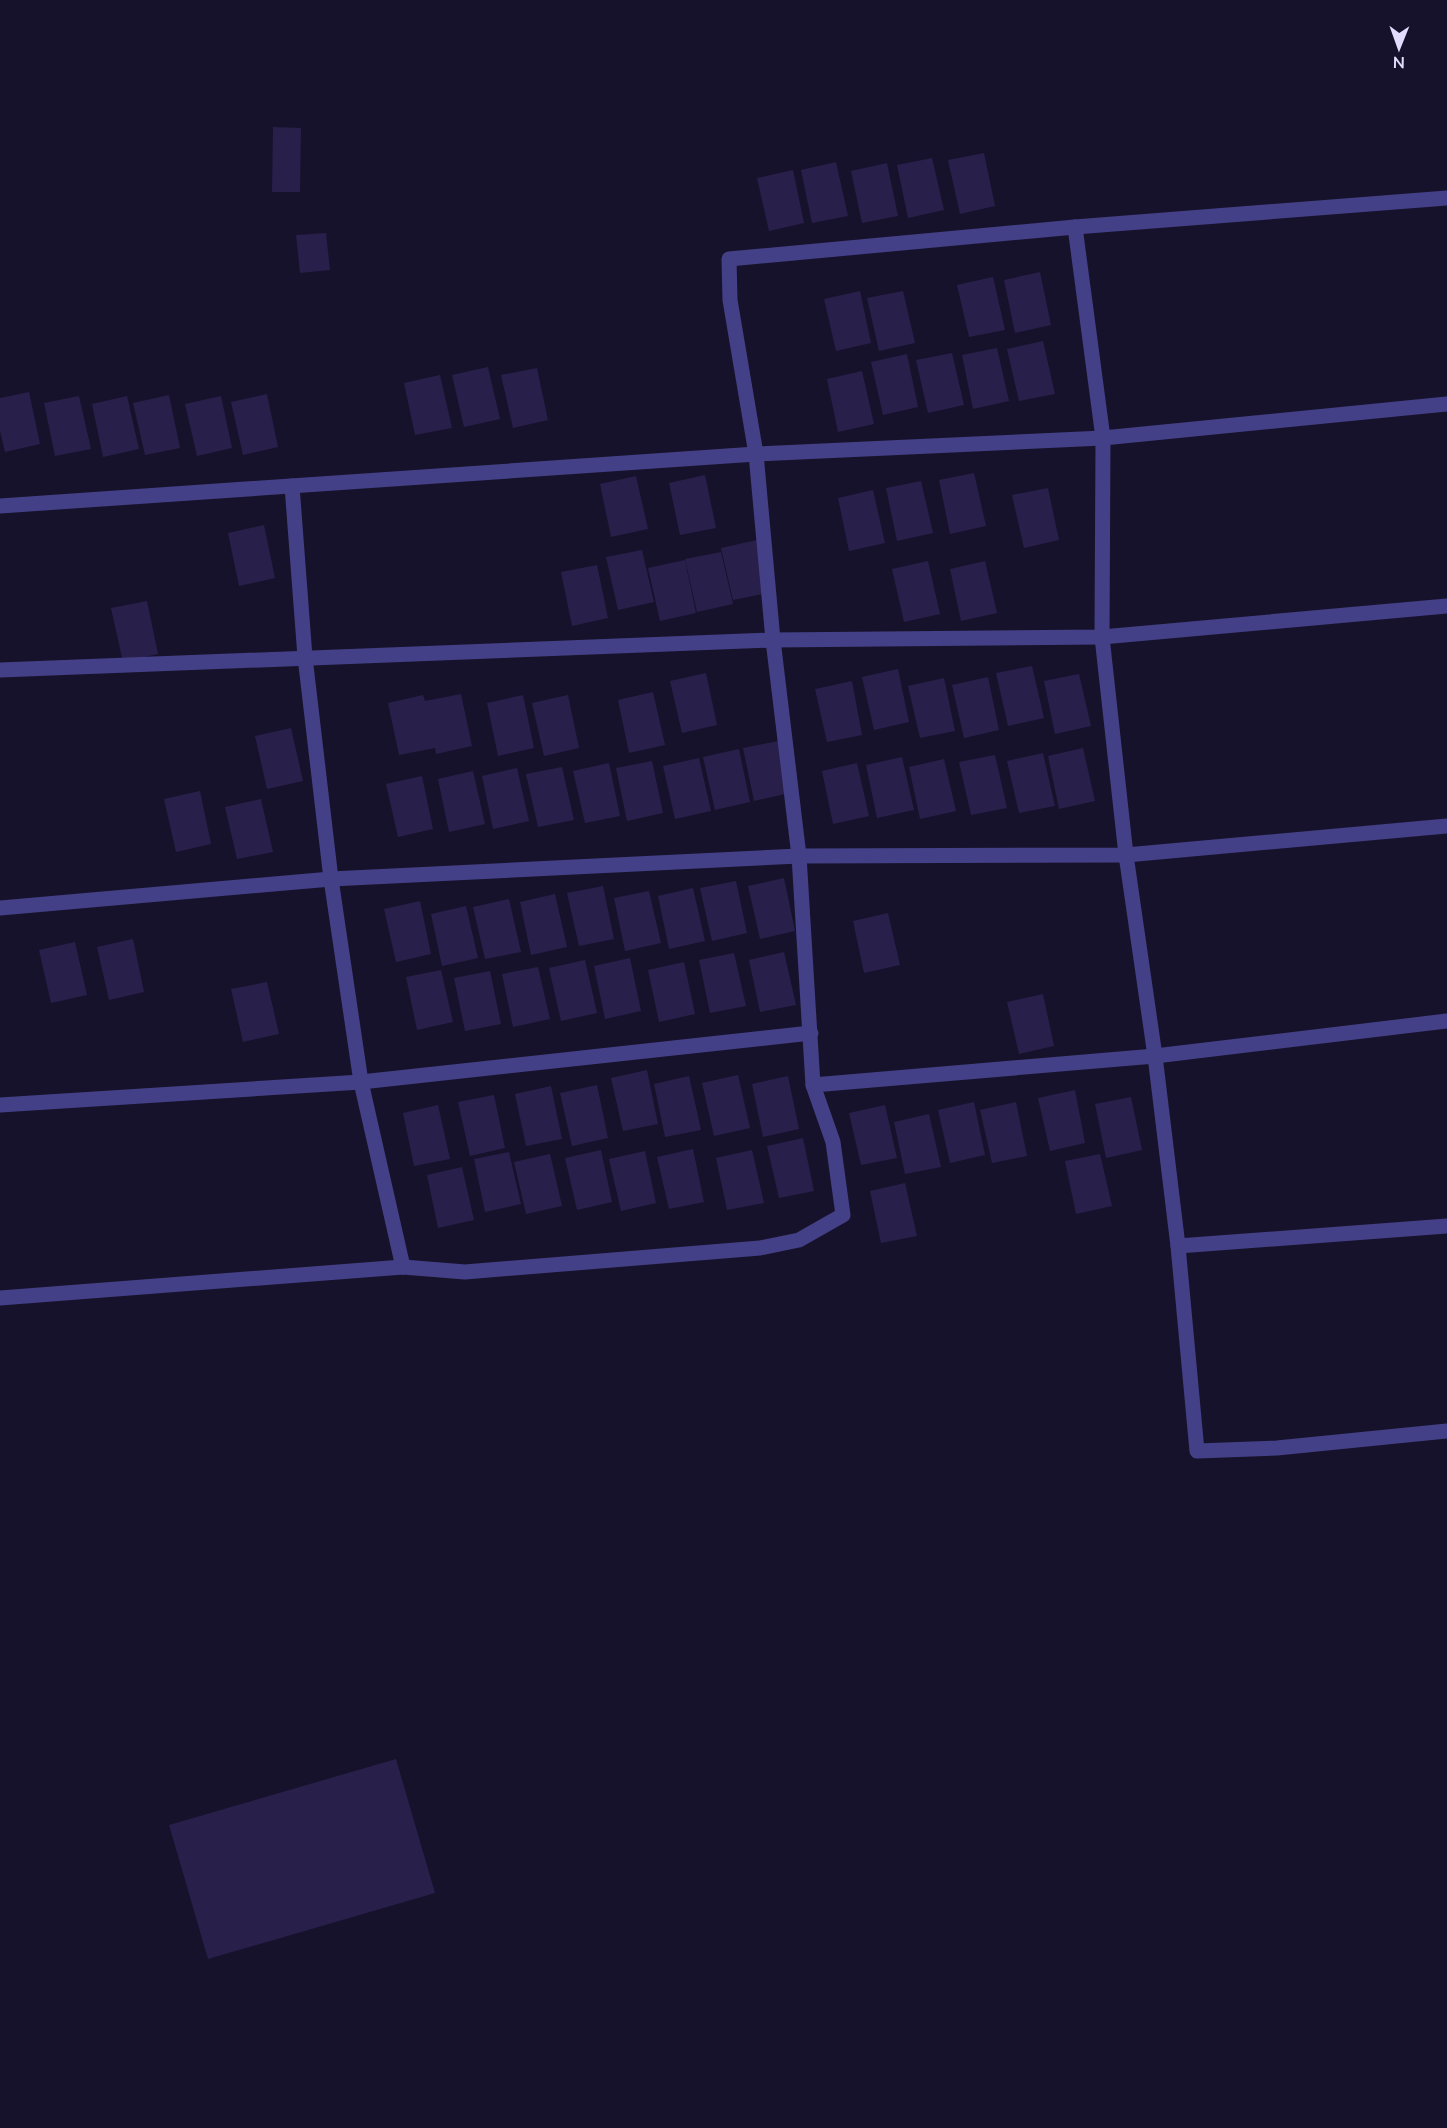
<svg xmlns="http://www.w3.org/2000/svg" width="1447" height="2128" font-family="Mulish,sans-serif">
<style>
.building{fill:#291f4b}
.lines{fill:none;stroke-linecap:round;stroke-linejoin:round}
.street{stroke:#444087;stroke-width:15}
</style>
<rect width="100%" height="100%" fill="#17122b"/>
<g class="building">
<path d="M273,127L301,128L300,192H272Z"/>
<path d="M984,153L995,206L960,214L948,160Z"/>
<path d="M932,158L944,210L908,218L897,165Z"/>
<path d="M836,162L848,216L812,223L801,170Z"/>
<path d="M887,163L898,216L862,223L851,171Z"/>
<path d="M793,170L804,223L769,231L757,178Z"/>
<path d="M326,233L330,270L300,273L296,235Z"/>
<path d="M1040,272L1051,325L1015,333L1004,280Z"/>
<path d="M993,277L1005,330L969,337L957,285Z"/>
<path d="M860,291L871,343L836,351L824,299Z"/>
<path d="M903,291L915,343L879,351L867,298Z"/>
<path d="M1043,341L1055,394L1019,401L1007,349Z"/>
<path d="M997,348L1009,401L973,409L962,355Z"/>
<path d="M952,353L964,405L928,413L916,360Z"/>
<path d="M907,354L918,407L883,415L871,362Z"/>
<path d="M488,367L500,419L464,427L452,375Z"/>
<path d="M537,368L548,420L513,428L501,375Z"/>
<path d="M862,371L874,424L838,432L827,379Z"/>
<path d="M440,375L452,428L415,435L404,383Z"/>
<path d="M29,392L40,444L5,452L0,431V398Z"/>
<path d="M267,394L278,447L243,455L231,402Z"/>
<path d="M169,395L180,448L145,455L133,403Z"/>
<path d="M79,396L91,449L55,456L44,403Z"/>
<path d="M127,396L139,449L103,457L92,404Z"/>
<path d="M221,396L232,448L197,456L185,404Z"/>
<path d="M974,473L986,526L950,534L939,480Z"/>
<path d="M705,475L716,528L680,535L669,483Z"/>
<path d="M636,476L648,529L611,537L600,484Z"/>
<path d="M921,481L933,533L897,541L886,488Z"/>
<path d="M1048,488L1059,540L1024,548L1012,495Z"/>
<path d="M873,490L885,543L849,551L838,498Z"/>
<path d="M264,525L275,578L239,586L228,533Z"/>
<path d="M757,540L768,593L733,600L721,548Z"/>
<path d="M642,550L654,602L618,610L606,557Z"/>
<path d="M721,552L733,604L697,612L685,559Z"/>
<path d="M685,560L696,613L660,621L648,568Z"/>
<path d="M928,561L940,614L904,622L892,569Z"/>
<path d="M985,561L997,613L961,621L950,569Z"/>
<path d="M597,565L608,618L572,626L561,572Z"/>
<path d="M147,601L158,654L123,662L111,608Z"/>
<path d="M1032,666L1044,718L1008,726L996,673Z"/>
<path d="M898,669L909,722L874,730L862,677Z"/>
<path d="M706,673L717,725L682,733L670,681Z"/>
<path d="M1079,674L1091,726L1055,734L1044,681Z"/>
<path d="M988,677L999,730L964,738L952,685Z"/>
<path d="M944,678L955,731L920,738L908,686Z"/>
<path d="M852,681L862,735L827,742L815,689Z"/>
<path d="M653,692L665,745L629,753L618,700Z"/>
<path d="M461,694L472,746L436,754L435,748L399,755L388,703L423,695L425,701Z"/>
<path d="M523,695L534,748L498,756L487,703Z"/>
<path d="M568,695L579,748L544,756L532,703Z"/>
<path d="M291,728L303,781L267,789L255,736Z"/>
<path d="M778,741L790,793L754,801L743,748Z"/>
<path d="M1083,748L1095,801L1059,809L1048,756Z"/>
<path d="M739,749L750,802L715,810L703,757Z"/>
<path d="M1043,753L1055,806L1019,813L1007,761Z"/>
<path d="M995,755L1007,808L971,815L959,762Z"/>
<path d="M902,757L914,810L877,818L866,765Z"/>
<path d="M699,758L711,811L675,819L663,766Z"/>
<path d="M944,759L956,811L920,819L909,767Z"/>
<path d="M652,761L663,813L627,821L616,768Z"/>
<path d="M609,763L620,816L585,823L573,771Z"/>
<path d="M857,763L869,816L833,824L822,771Z"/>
<path d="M562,767L574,820L538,827L526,774Z"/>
<path d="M517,768L529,821L493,829L482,776Z"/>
<path d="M473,771L485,824L449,832L438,779Z"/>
<path d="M422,776L433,829L398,837L386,784Z"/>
<path d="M200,791L211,844L176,852L164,799Z"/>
<path d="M261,799L273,852L237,859L225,807Z"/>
<path d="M784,878L795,931L760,939L748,886Z"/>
<path d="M736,881L747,933L712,941L700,888Z"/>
<path d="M603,886L614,939L579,946L567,893Z"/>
<path d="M693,888L705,941L669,949L658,896Z"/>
<path d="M649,891L661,943L625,951L614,898Z"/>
<path d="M555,894L567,947L531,955L520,902Z"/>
<path d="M509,899L521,952L485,959L473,907Z"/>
<path d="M420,901L431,954L396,962L384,909Z"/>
<path d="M466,906L478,958L442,966L431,914Z"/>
<path d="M888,913L900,965L864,973L853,921Z"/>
<path d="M133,939L144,992L109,1000L97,947Z"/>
<path d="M75,942L87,995L51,1003L39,950Z"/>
<path d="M784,952L796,1005L760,1012L749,960Z"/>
<path d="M734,953L746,1006L710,1013L699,960Z"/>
<path d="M630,958L641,1011L605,1019L594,966Z"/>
<path d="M585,960L597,1013L561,1021L549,968Z"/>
<path d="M684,962L695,1014L659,1022L648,970Z"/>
<path d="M538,967L550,1019L513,1027L502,974Z"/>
<path d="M441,970L453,1022L417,1030L406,977Z"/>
<path d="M490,971L501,1024L465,1031L454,978Z"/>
<path d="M267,982L279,1034L243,1042L231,989Z"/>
<path d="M1043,994L1054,1046L1019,1054L1007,1002Z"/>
<path d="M647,1070L658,1124L623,1131L611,1078Z"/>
<path d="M738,1075L750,1128L714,1136L702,1083Z"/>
<path d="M689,1076L701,1130L665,1137L654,1084Z"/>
<path d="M788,1076L799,1129L763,1137L752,1084Z"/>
<path d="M597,1085L608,1138L572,1146L560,1093Z"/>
<path d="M551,1086L562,1139L526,1146L515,1094Z"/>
<path d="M1075,1090L1085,1143L1050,1151L1038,1098Z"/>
<path d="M494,1095L505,1148L470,1156L458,1102Z"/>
<path d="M1131,1097L1142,1150L1106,1158L1095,1104Z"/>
<path d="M974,1102L985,1155L950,1163L938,1110Z"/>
<path d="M1016,1102L1027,1156L992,1163L980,1110Z"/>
<path d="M438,1105L450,1159L414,1166L403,1113Z"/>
<path d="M885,1105L897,1158L861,1165L849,1113Z"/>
<path d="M929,1114L941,1167L905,1174L894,1122Z"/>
<path d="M803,1138L814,1191L779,1198L767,1146Z"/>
<path d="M693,1149L704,1202L669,1209L657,1157Z"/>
<path d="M601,1150L612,1202L577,1210L565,1158Z"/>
<path d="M752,1150L764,1203L727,1210L716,1158Z"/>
<path d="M645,1151L656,1203L621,1211L609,1159Z"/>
<path d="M509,1152L521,1204L485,1212L474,1159Z"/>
<path d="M550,1154L562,1206L526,1214L514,1162Z"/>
<path d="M1100,1154L1112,1206L1076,1214L1065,1161Z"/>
<path d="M462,1167L474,1220L438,1228L427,1175Z"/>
<path d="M905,1183L917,1236L881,1243L870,1191Z"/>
<path d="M396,1759L435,1893L208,1959L169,1825Z"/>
</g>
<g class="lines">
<g class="street">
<path d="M1075,227L1103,438L1102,637L1126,855L1155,1056L1178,1246L1197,1451L1277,1448L1447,1431"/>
<path d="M292,486L305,657L331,879L361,1082L403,1267"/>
<path d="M0,506L756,454L1103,438L1447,404"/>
<path d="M0,670L773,640L1102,637L1447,606"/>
<path d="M0,908L331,879L799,856L1126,855L1447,826"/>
<path d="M813,1085L1155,1056L1447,1021"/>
<path d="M0,1105L361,1082L811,1033"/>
<path d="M1178,1246L1447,1226"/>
<path d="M0,1298L403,1267L465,1272L760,1248L799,1240L843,1215L833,1142L813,1085L799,856L773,640L756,454L730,300L729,259L1075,227L1447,198"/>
</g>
</g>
<g transform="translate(1399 48) rotate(181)" stroke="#17122b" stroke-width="4.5" paint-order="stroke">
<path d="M0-4.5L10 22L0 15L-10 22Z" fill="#e2ddfe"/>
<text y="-9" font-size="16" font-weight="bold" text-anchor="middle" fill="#e2ddfe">N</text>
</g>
</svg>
